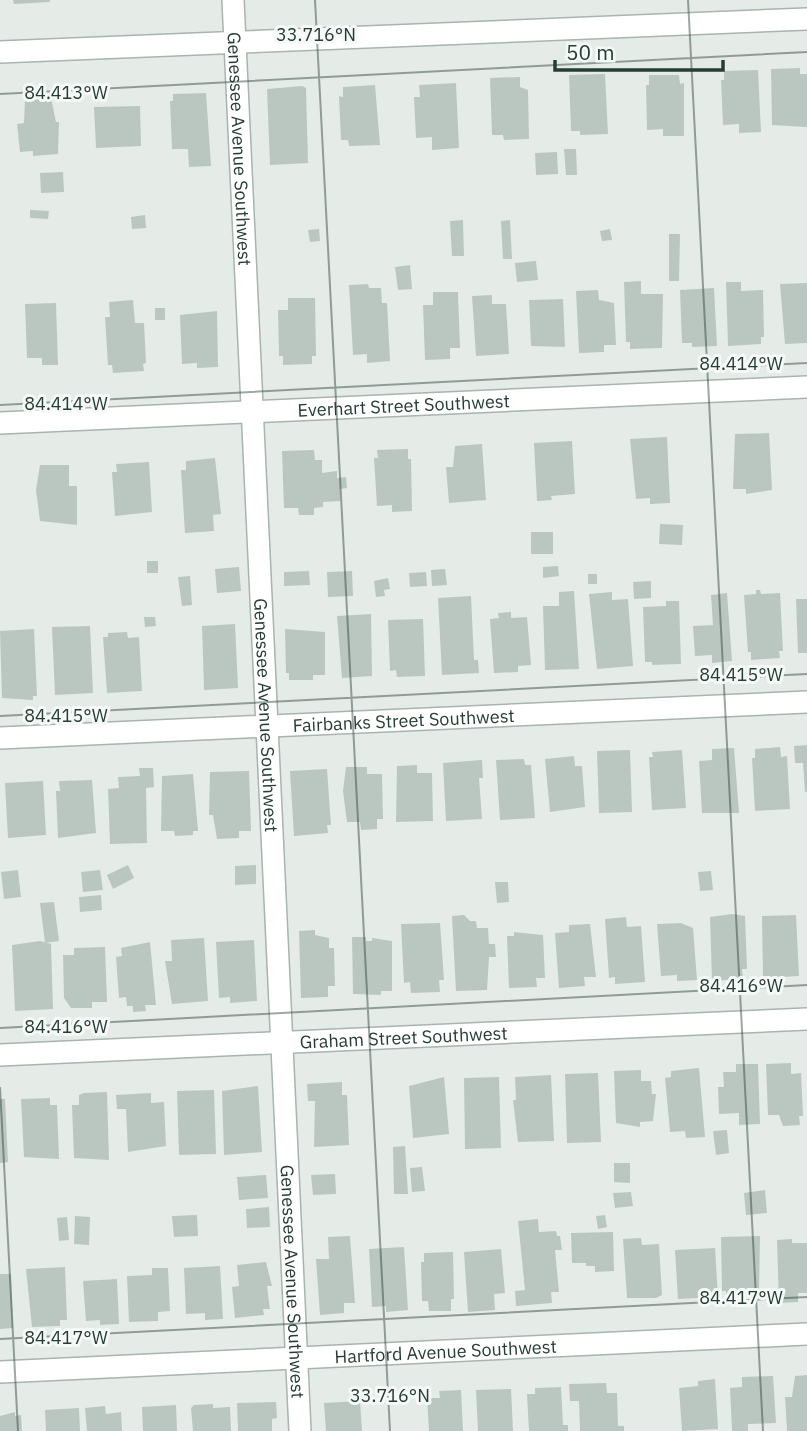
<svg xmlns="http://www.w3.org/2000/svg" width="807" height="1431" font-family="'IBM Plex Sans',sans-serif">
<style>
.building{fill:#bac7c1}
.lines{fill:none;stroke-linecap:round;stroke-linejoin:round}
.minor-casing{stroke:#a8b4ae;stroke-width:24}
.minor{stroke:#fff;stroke-width:21}
.ticks{fill:none;stroke:#263c34;stroke-width:2;stroke-opacity:0.45}
.labels{text-anchor:middle;dominant-baseline:central;stroke-width:6;stroke-linejoin:round;paint-order:stroke}
.street-label{font-size:18px;fill:#263c34;stroke:#f5f9f7}
.ticks-label{font-size:18px;text-anchor:middle;fill:#263c34;stroke:#f5f9f7;stroke-width:6;stroke-linejoin:round;paint-order:stroke}
</style>
<rect width="100%" height="100%" fill="#e5ece8"/>
<g class="building">
<path d="M13,0H50V2L14,4Z"/>
<path d="M800,68V74H807V127L772,125L771,69Z"/>
<path d="M758,70L761,132L739,133V124L723,125L721,80H724V71Z"/>
<path d="M605,74L608,134L580,135V131H571L569,75Z"/>
<path d="M649,75H679L680,84L684,83V136H663V129L647,130L646,85H649Z"/>
<path d="M520,77V87L528,90L529,139L504,140L503,135H492L490,78Z"/>
<path d="M456,83L459,148L432,150V137L416,138L414,97H420L419,85Z"/>
<path d="M375,85L380,145L349,146L348,140H341L339,96L343,97V87Z"/>
<path d="M302,86L306,88L308,163L270,165L267,89Z"/>
<path d="M206,93L211,166L189,167L188,149H172L170,101H173V94Z"/>
<path d="M51,98L56,122H59L58,154L33,156V151L20,152L17,124L24,123L25,100Z"/>
<path d="M140,106L141,146L96,148L94,107Z"/>
<path d="M564,149H576L577,175H566Z"/>
<path d="M557,152L558,174L536,175L535,153Z"/>
<path d="M63,172L64,192L41,193L40,173Z"/>
<path d="M30,210L49,211L48,219L30,218Z"/>
<path d="M145,215L146,228L132,229L131,217Z"/>
<path d="M463,220L464,256H452L450,221Z"/>
<path d="M510,220L512,259H503L501,221Z"/>
<path d="M319,229L320,241L310,242L308,230Z"/>
<path d="M610,229L612,240L602,241L600,231Z"/>
<path d="M669,234H680L679,281H669Z"/>
<path d="M536,261L538,280L517,282L515,263Z"/>
<path d="M410,265L412,289L398,290L395,267Z"/>
<path d="M641,281V294H663L662,348L630,349V342H626L624,282Z"/>
<path d="M726,282H741V291L763,290L764,337H761V344L728,346Z"/>
<path d="M807,283V343L785,344L780,284Z"/>
<path d="M368,284L369,288H381L382,303H387L390,361L367,363V354L353,355L349,285Z"/>
<path d="M714,288L717,346L692,347V343H682L680,290Z"/>
<path d="M598,290L599,300L614,303L616,345H604V352L579,353L576,291Z"/>
<path d="M433,292H458L460,348H450V359L425,360L423,305H433Z"/>
<path d="M492,295V304H506L509,354L476,356L472,296Z"/>
<path d="M288,298H315L316,356H312V364L283,365V356H279L278,310H288Z"/>
<path d="M563,299L565,347L531,346L529,300Z"/>
<path d="M133,300L135,323H144L146,363L143,364L144,371L113,373L112,365H108L105,317H110L109,302Z"/>
<path d="M56,303L58,365H42V358H27L25,304Z"/>
<rect x="155" y="308" width="10" height="12"/>
<path d="M217,311L218,367L197,368V363L182,364L180,315Z"/>
<path d="M769,433L772,490L746,494V489H733L735,434Z"/>
<path d="M667,437L670,503L650,504V498L636,499L630,439Z"/>
<path d="M572,441L575,494L551,496L552,500L537,501L534,443Z"/>
<path d="M482,444L486,500L449,503L446,467H453L455,446Z"/>
<path d="M408,449V459H411L412,511L392,512V505L377,506L374,458H378L377,450Z"/>
<path d="M314,450L315,460H322V473L337,471V478L346,477L347,488L340,489V501L323,502V507L314,508V515H299L298,508H284L282,451Z"/>
<path d="M215,458L221,514L213,515L214,531L185,533L181,470H186V461Z"/>
<path d="M149,462L152,512L115,516L112,472H117L116,464Z"/>
<path d="M40,465H69V486H77V525L40,521L36,490Z"/>
<path d="M660,524L683,525L682,545L659,544Z"/>
<rect x="531" y="532" width="22" height="22"/>
<rect x="147" y="561" width="11" height="12"/>
<path d="M558,566L559,576L543,578V567Z"/>
<path d="M239,567L241,591L217,593L215,569Z"/>
<path d="M445,569L447,585L432,586L431,570Z"/>
<path d="M309,571L310,585L284,586V572Z"/>
<path d="M352,571L353,596L328,597L327,572Z"/>
<path d="M426,572L427,586L410,587L409,573Z"/>
<rect x="588" y="574" width="9" height="10"/>
<path d="M190,576L192,605L182,606L178,577Z"/>
<path d="M388,578L390,589L384,590L385,596L376,597L374,581Z"/>
<path d="M651,581V598L634,599L633,582Z"/>
<path d="M756,590H760L761,594L780,593L783,651H779L780,658L751,660V652H748L744,595L756,594Z"/>
<path d="M574,591L579,669L545,670L543,606H559V592Z"/>
<path d="M612,592V600L628,599L633,666L597,669L589,594Z"/>
<path d="M727,593L732,661L712,663V655L695,656L693,626L713,625L711,595Z"/>
<path d="M471,596L474,660H478L479,673L442,675L438,598Z"/>
<path d="M796,599H807V653H798Z"/>
<path d="M666,601H679L681,664L652,665V662H645L643,607L666,606Z"/>
<path d="M511,612V618L527,617L531,665L518,666V672L494,673L490,619L499,618L498,613Z"/>
<path d="M371,614L372,676L342,678L337,616Z"/>
<path d="M144,617H155L156,626L145,627Z"/>
<path d="M423,619L425,676L397,677L396,670L390,671L388,620Z"/>
<path d="M235,624L238,688L204,690L202,626Z"/>
<path d="M90,626L93,693L55,695L52,627Z"/>
<path d="M34,629L37,696H33V700L2,698L0,631Z"/>
<path d="M285,629L325,632V675H313V680H289V673H286Z"/>
<path d="M127,632L128,638L139,637L142,691L107,693L103,637H108V633Z"/>
<path d="M807,745V792H805L803,763H795L794,746Z"/>
<path d="M780,747L781,757L787,756L790,809L755,811L752,758H755V749Z"/>
<path d="M734,748L739,813H702L699,761L712,760V749Z"/>
<path d="M630,750L632,812L599,813L597,751Z"/>
<path d="M682,750L686,808L652,810L649,757H653L652,752Z"/>
<path d="M574,756L575,766H582L585,807L550,812L545,759Z"/>
<path d="M524,759L525,765H531L535,818L500,820L496,760Z"/>
<path d="M482,760L483,778H479L482,819L446,821L443,763Z"/>
<path d="M417,765V773H432L433,821L396,822L397,766Z"/>
<path d="M346,767H367V774H382L383,819H377V829L361,830L360,822H347L343,791Z"/>
<path d="M139,768H153L154,787L146,788L147,843L110,844L108,789L119,788L118,777L140,776Z"/>
<path d="M327,769L331,825H327L328,833L294,836L290,771Z"/>
<path d="M249,771L251,831H239V838L217,839L213,815H209L210,772Z"/>
<path d="M193,774L198,831H193V835L175,836L174,831H161L162,776Z"/>
<path d="M92,780L96,833L58,838L56,791H60L59,781Z"/>
<path d="M43,781L46,835L8,838L5,783Z"/>
<path d="M128,865L134,878L113,889L107,875Z"/>
<path d="M256,865V884L235,885V866Z"/>
<path d="M18,870L21,897L4,899L1,872Z"/>
<path d="M100,870L103,890L83,892L81,872Z"/>
<path d="M711,871L713,890L700,891L698,872Z"/>
<path d="M495,882H508L509,902L497,903Z"/>
<path d="M101,895L102,910L80,912L79,897Z"/>
<path d="M54,902L59,941L45,943L40,903Z"/>
<path d="M732,914L745,916L747,969H742L743,979L712,981L710,917Z"/>
<path d="M464,915L470,921H476L477,928H488L489,944H495L496,957H489L487,990L456,991L452,916Z"/>
<path d="M796,915L799,976L763,978L762,916Z"/>
<path d="M626,917L627,927L641,926L645,982L615,984V977L609,978L605,919Z"/>
<path d="M440,923L444,980H439L440,992L411,993L410,982L404,983L401,924Z"/>
<path d="M681,923L693,928L697,980L677,981V975L661,976L657,924Z"/>
<path d="M590,924L596,977H584L585,986L559,988L555,933L569,932V925Z"/>
<path d="M315,930V935L329,938V948H334L335,986H328V997L301,998L299,931Z"/>
<path d="M514,932L543,935L545,978H536L537,987L509,988L507,936H514Z"/>
<path d="M352,937H366V941H372V938L392,941V991H381V995L353,994Z"/>
<path d="M204,938L208,1001L172,1004L165,961H172L171,940Z"/>
<path d="M254,940L257,1001L230,1003V997L219,998L216,942Z"/>
<path d="M40,941L51,944L53,1009L15,1011L12,945Z"/>
<path d="M150,942L156,1005H145L146,1011L133,1012V1006H127L126,997L119,998L116,957L122,956L121,948Z"/>
<path d="M105,947L107,1002H92V1008H71L64,998L63,955H74V948Z"/>
<path d="M791,1063V1074L801,1073L803,1116H799L800,1125L783,1126L779,1115H768L766,1064Z"/>
<path d="M736,1064H758L760,1124L739,1125V1113L719,1114L718,1087H724L723,1072H736Z"/>
<path d="M699,1068L705,1137L686,1138L685,1131L670,1132L665,1078L671,1077V1071Z"/>
<path d="M641,1070V1081H651L652,1094H656L653,1121L640,1122V1127L616,1123L614,1071Z"/>
<path d="M598,1073L601,1142L567,1143L565,1074Z"/>
<path d="M551,1075L554,1141L518,1142L513,1100H516L515,1077Z"/>
<path d="M444,1077L449,1134L413,1138L409,1086Z"/>
<path d="M499,1077L501,1148L465,1149L464,1078Z"/>
<path d="M342,1082V1095H347L349,1145L314,1147L315,1101H308L307,1084Z"/>
<path d="M258,1086L262,1152L224,1155L222,1091Z"/>
<path d="M214,1090L216,1154L179,1155L177,1091Z"/>
<path d="M107,1092L109,1160L74,1158L72,1105H79V1095L84,1093Z"/>
<path d="M151,1093V1103L164,1102L166,1146L128,1152L126,1109H117L116,1095Z"/>
<path d="M50,1098V1105H57L59,1159L24,1157L21,1099Z"/>
<path d="M0,1099H5L8,1162L0,1163Z"/>
<path d="M727,1130L729,1153L716,1155L713,1131Z"/>
<path d="M405,1146L408,1194H394L393,1147Z"/>
<path d="M614,1163H630V1183L614,1182Z"/>
<path d="M422,1167L425,1191L412,1192L410,1168Z"/>
<path d="M335,1174L336,1194L313,1195L311,1175Z"/>
<path d="M266,1175L268,1198L239,1200L237,1177Z"/>
<path d="M765,1190L767,1213L746,1215L744,1193Z"/>
<path d="M631,1192L633,1206L615,1208L613,1193Z"/>
<path d="M269,1207L270,1227L247,1228L246,1209Z"/>
<path d="M197,1215L198,1236L174,1237L172,1216Z"/>
<path d="M605,1215L607,1227L598,1229L596,1216Z"/>
<path d="M75,1216L90,1217L89,1245L74,1244Z"/>
<path d="M67,1217L69,1240L59,1241L57,1218Z"/>
<path d="M538,1219L539,1232L556,1231L557,1236H560L562,1250H555L559,1292H551L552,1303L516,1306L515,1291L525,1290L518,1221Z"/>
<path d="M613,1232L614,1271L595,1272V1266H586V1263H572L571,1233Z"/>
<path d="M350,1236L355,1303H344V1313L320,1315L316,1259H329L328,1237Z"/>
<path d="M760,1236L759,1294L726,1295V1291H722L721,1237Z"/>
<path d="M641,1238L642,1245L659,1244L662,1295L656,1298H627L623,1239Z"/>
<path d="M792,1239V1243H807V1293H798V1302L779,1303L777,1240Z"/>
<path d="M404,1247L408,1310L386,1312V1306L372,1307L369,1249Z"/>
<path d="M715,1248L718,1297L678,1299L675,1250Z"/>
<path d="M501,1249L505,1293L494,1294L495,1310L468,1312L464,1252Z"/>
<path d="M453,1252L454,1299H451V1311H429L428,1301H422L421,1262H424V1253Z"/>
<path d="M266,1262L272,1286H267L270,1309H263L264,1315L235,1318L232,1287L239,1286L237,1265Z"/>
<path d="M220,1266L223,1319L205,1320V1313L186,1314L184,1268Z"/>
<path d="M65,1267L67,1320H60V1326L32,1327L26,1269Z"/>
<path d="M152,1268H168L170,1311L158,1312V1321L129,1322L127,1276L152,1275Z"/>
<path d="M0,1274H11L13,1328L0,1329Z"/>
<path d="M117,1279L119,1324L100,1325V1320L86,1321L83,1281Z"/>
<path d="M807,1375V1431H787L785,1397H792L795,1376Z"/>
<path d="M773,1376L776,1423L748,1424V1431H732L730,1388L742,1387V1377Z"/>
<path d="M715,1379L718,1429L682,1431L679,1388L698,1386V1381Z"/>
<path d="M606,1383L607,1393H617L618,1426H624V1431H580L579,1401H570L569,1384Z"/>
<path d="M561,1387L563,1425H568V1431H529L527,1394H535V1388Z"/>
<path d="M511,1389L513,1431H478L476,1390Z"/>
<path d="M461,1390L463,1431H429L427,1398H440L439,1391Z"/>
<path d="M360,1401L362,1431H326L324,1403Z"/>
<path d="M276,1402L277,1418L272,1419V1431H238L237,1403Z"/>
<path d="M213,1404V1408L230,1407L231,1431H193L191,1408L194,1405Z"/>
<path d="M176,1405L177,1431H143L142,1407Z"/>
<path d="M105,1406L106,1414L121,1412L122,1431H87L85,1408Z"/>
<path d="M79,1408L80,1431H46L45,1410Z"/>
<path d="M15,1412V1416L21,1415L22,1431H0V1416Z"/>
</g>
<g class="lines">
<g class="minor-casing">
<g id="minor">
<path id="s1" d="M233,0L300,1431"/>
<path d="M0,52L807,19"/>
<path id="s2" d="M0,423L807,387"/>
<path id="s3" d="M0,738L807,702"/>
<path id="s4" d="M0,1055L807,1019"/>
<path id="s5" d="M0,1372L807,1334"/>
</g>
</g>
<use href="#minor" class="minor"/>
</g>
<path class="ticks" d="M315,0L390,1431M688,0L763,1431M0,94L807,52M0,405L807,363M0,716L807,674M0,1028L807,985M0,1087L18,1431M0,1339L807,1297"/>
<g class="labels">
<g class="street-label">
<text stroke="none"><textPath href="#s1" startOffset="149">Genessee Avenue Southwest</textPath></text>
<text stroke="none"><textPath href="#s2" startOffset="404">Everhart Street Southwest</textPath></text>
<text stroke="none"><textPath href="#s1" startOffset="716">Genessee Avenue Southwest</textPath></text>
<text stroke="none"><textPath href="#s3" startOffset="404">Fairbanks Street Southwest</textPath></text>
<text stroke="none"><textPath href="#s4" startOffset="404">Graham Street Southwest</textPath></text>
<text stroke="none"><textPath href="#s1" startOffset="1283">Genessee Avenue Southwest</textPath></text>
<text stroke="none"><textPath href="#s5" startOffset="446">Hartford Avenue Southwest</textPath></text>
</g>
</g>
<g class="ticks-label">
<text x="316" y="41">33.716°N</text>
<text x="66" y="99">84.413°W</text>
<text x="741" y="370">84.414°W</text>
<text x="66" y="410">84.414°W</text>
<text x="741" y="681">84.415°W</text>
<text x="66" y="722">84.415°W</text>
<text x="741" y="992">84.416°W</text>
<text x="66" y="1033">84.416°W</text>
<text x="741" y="1304">84.417°W</text>
<text x="66" y="1344">84.417°W</text>
<text x="390" y="1402">33.716°N</text>
</g>
<path d="M555 60v10h168v-10" fill="none" stroke="#263c34" stroke-width="3.5"/>
<text x="566" y="60" font-size="21" fill="#263c34" stroke="#f5f9f7" stroke-width="5" paint-order="stroke">50 m</text>
</svg>
